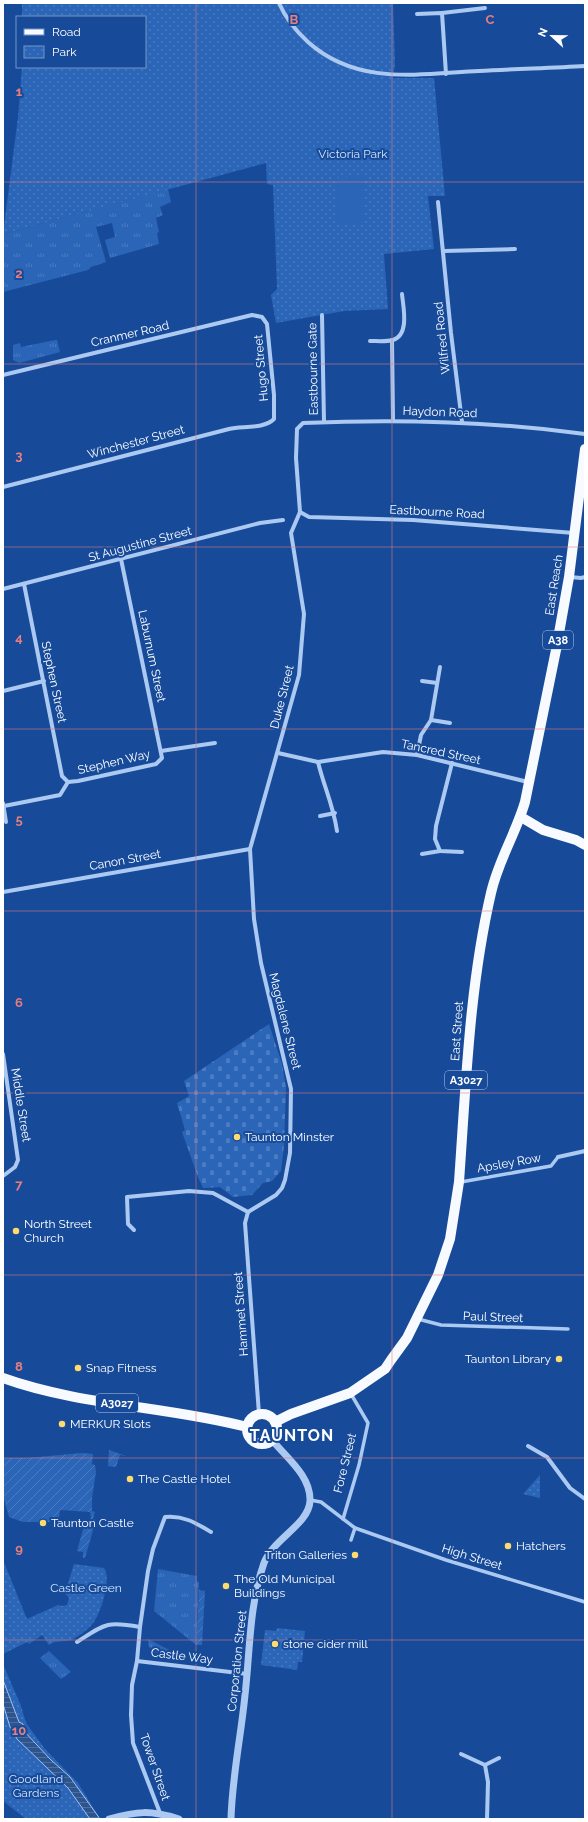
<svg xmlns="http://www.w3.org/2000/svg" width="588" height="1822" font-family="Raleway,sans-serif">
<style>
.grass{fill:url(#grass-tufts)}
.cemetery{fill:url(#cemetery-stones)}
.park{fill:url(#park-dots)}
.garden{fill:url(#garden-furrows)}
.pitch{fill:#2b65b7}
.water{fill:url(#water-rules);stroke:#9fc3f4}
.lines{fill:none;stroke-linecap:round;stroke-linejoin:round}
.pedestrian{stroke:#acc9f2;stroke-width:3.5}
.minor{stroke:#acc9f2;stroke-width:4}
.tertiary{stroke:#acc9f2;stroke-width:7}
.primary{stroke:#f7faff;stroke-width:10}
.grid{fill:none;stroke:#e67e7e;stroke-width:1;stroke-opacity:0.55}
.poi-dot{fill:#ffda6d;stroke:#174b9a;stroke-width:1.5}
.labels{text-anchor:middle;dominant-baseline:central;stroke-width:4;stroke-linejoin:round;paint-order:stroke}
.shield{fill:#174b9a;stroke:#b9c9e1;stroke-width:1}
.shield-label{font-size:11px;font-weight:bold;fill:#fff}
.park-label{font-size:12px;fill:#d4e5fc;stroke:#174b9a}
.street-label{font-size:12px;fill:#fff;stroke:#174b9a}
.poi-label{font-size:12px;fill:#fff;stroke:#174b9a;text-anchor:start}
.district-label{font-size:16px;font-weight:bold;letter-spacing:1px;fill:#fff;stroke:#174b9a}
.grid-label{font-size:13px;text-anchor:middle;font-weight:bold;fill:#e67e7e;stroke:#174b9a;stroke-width:4;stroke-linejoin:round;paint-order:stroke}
</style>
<defs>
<pattern id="grass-tufts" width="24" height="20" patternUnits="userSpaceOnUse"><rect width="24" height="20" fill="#2b65b7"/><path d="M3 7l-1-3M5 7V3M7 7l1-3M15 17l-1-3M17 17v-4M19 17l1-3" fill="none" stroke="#4b7cc2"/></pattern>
<pattern id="cemetery-stones" width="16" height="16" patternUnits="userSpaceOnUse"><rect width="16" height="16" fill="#2b65b7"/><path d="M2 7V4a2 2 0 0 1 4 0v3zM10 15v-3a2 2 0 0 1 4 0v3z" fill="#4b7cc2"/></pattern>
<pattern id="park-dots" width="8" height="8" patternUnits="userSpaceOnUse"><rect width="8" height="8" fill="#2b65b7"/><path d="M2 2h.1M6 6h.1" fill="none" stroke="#4b7cc2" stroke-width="1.8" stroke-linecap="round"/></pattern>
<pattern id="garden-furrows" width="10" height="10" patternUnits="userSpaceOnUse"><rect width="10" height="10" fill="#2b65b7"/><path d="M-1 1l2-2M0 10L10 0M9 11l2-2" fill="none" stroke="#4b7cc2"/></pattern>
<pattern id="water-rules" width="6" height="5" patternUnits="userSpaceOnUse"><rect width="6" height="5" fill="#2e548e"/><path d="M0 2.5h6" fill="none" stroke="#4d6e9f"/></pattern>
</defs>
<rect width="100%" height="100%" fill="#174b9a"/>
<g class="grass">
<path d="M168,189L171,202L160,207L163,215L156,218L159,232L157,233L159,244L110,258L105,240L115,237L112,223L96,227L106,262L91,267L88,270L3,292V234Z"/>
<path d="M55,340H57L60,352L19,363L13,360V345L20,343L21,347Z"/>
<path d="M158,1569L197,1576V1581L199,1582L196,1645L154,1611Z"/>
<path d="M148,1639L175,1653V1655L157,1653L149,1647Z"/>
<path d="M49,1651L71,1672L61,1679L40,1658Z"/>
</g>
<path class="cemetery" d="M269,1024L282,1064L286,1088L284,1146L281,1171L272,1181L263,1183L252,1195L233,1197L220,1187L203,1188L198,1177L182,1132L185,1130L177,1103L189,1096L184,1081Z"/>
<g class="park">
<path d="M22,3H393L395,64L393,78H434L445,196H428L434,249L384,254L388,309L344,311L276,323L271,295L277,289L273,185L267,184L266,163L3,234L18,117L22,67H145V17H22Z"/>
<path d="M540,1475V1498L523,1494Z"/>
<path d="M3,1560L27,1619L58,1605L62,1606L67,1605L69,1598L65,1593L74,1564L104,1568C112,1578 101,1612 94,1622C90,1628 79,1636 73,1639C65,1643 57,1639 49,1645L42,1635L29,1644L27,1642L3,1654Z"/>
<path d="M277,1628L305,1631L302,1662H298L297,1670L261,1665L265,1630L276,1631Z"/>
<path d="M3,1664L21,1706L26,1723L45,1749L78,1783L99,1817L91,1819H26L3,1801Z"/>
</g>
<g class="garden">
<path d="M109,1450L126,1456L120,1455L116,1467L108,1466Z"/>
<path d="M82,1453L93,1454L92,1464L95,1465L96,1472L92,1498V1511L95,1512L93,1519L96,1520L85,1558H83V1552L77,1551L85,1522L91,1518L90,1512L60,1510L59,1518L50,1517V1522H23L9,1517L3,1496V1458H27Z"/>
<path d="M199,1590L205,1591L202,1645H196Z"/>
</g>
<path class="pitch" d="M364,177V224H336V178Z"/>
<path class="water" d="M3,1680L19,1722L23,1724L22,1729L51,1760L70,1777L100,1819H90L68,1788L17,1739L10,1727L3,1704Z"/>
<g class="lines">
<g class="pedestrian">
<path d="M461,1182L551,1166L558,1157"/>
<path d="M418,1319L441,1325L568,1329"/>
<path d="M310,1500L321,1502L355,1528L446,1560L585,1602"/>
<path d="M343,1519L359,1465L368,1423L351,1394"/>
<path d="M351,1540L355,1528"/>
</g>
<g class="minor">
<path d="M279,3C285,17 296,31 308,42C357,86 418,74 479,71C514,69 550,68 585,66"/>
<path d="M442,13L485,8"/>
<path d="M417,14L442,13L446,74"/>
<path d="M438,202L451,333L462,422"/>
<path d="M444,251L515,249"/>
<path d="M322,315L324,422"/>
<path d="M392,340L393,420"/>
<path d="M370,341C377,341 386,342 393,340C410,335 403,306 402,294"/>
<path d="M3,375L252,315L262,317L267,324L274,395V419C264,429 243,426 229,429L3,487"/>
<path d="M300,512L309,517L413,520L574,533"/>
<path d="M570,577L581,578L585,577"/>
<path d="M24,584L62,776L68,782"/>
<path d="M3,589L260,523L283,520"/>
<path d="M422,681L437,683"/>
<path d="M3,691L44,681"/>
<path d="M431,720L450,723"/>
<path d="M161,751L215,743"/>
<path d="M278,753L318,762L383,752L417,755L528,782"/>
<path d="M417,755L421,735L431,720L440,667"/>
<path d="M318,762C324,787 333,804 337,831"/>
<path d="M452,763L436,826L435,839L440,851L462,852"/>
<path d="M68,782L78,781L156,764L162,758L121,559"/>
<path d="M3,803L6,822"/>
<path d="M4,806L60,795L68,782"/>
<path d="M320,816L335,813"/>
<path d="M422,854L440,851"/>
<path d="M3,892L250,849"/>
<path d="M3,1054L18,1160L15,1167L3,1176"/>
<path d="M558,1157L585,1151"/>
<path d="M248,1212L276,1195L282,1188L285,1180L290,1153L291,1089L261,963L254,919L250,849L299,675L304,614L291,533L300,512L296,458L297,429L303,423C398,419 491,421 585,434"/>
<path d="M248,1212L245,1223L259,1414"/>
<path d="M134,1230L128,1224L127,1197L189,1191L213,1193L248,1212"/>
<path d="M528,1446L547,1457L570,1488L585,1499"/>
<path d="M77,1642C105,1624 106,1621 140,1627"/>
<path d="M137,1661L247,1674"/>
<path d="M461,1754L485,1765"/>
<path d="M160,1813L133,1743L131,1715L132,1685L137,1661L140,1627L148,1571L153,1549L165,1517C183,1515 196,1523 211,1532"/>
<path d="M487,1819L488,1782L485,1765L499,1758"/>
</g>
<g class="tertiary">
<path d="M109,1819C138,1811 150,1810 179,1819"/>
<path d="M231,1819C232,1778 241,1736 245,1695C250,1652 249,1605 264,1563C273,1539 309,1524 310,1501C311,1476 287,1458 272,1440"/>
</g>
<g class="primary">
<path d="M521,817L543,830L576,840L585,845"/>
<path d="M3,1378C81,1406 167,1406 247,1427"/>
<circle cx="262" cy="1429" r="15"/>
<path d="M275,1422L291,1414L350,1393L385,1369L391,1360L407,1338L438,1275L450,1239L459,1182C466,1085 469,988 491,893C498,861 516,833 525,802L556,650L569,577L585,449"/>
</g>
</g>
<path class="grid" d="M196,3V1819M392,3V1819M3,182H585M3,364H585M3,547H585M3,729H585M3,911H585M3,1093H585M3,1275H585M3,1458H585M3,1640H585"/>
<g class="poi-dot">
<circle cx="237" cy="1137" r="4"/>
<circle cx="16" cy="1231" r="4"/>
<circle cx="559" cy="1359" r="4"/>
<circle cx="78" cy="1368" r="4"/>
<circle cx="62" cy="1424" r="4"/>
<circle cx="130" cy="1479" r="4"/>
<circle cx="43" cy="1523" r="4"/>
<circle cx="508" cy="1546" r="4"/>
<circle cx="355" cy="1555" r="4"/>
<circle cx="226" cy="1586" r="4"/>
<circle cx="275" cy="1644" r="4"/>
</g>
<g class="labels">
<g class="shield">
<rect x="543" y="631" width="30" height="18" rx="3"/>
<rect x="445" y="1071" width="42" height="18" rx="3"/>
<rect x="96" y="1394" width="42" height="18" rx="3"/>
</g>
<g class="shield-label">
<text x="558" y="640">A38</text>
<text x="466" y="1080">A3027</text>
<text x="117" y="1403">A3027</text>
</g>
<g class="park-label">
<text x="353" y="154">Victoria Park</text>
<text x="86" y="1588">Castle Green</text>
<text x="36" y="1779">Goodland<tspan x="36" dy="14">Gardens</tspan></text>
</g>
<g class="street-label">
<text transform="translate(130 334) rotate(-13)">Cranmer Road</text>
<text transform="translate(442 338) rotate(-96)">Wilfred Road</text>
<text transform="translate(261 368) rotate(-95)">Hugo Street</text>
<text transform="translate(313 369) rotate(-91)">Eastbourne Gate</text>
<text transform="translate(440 412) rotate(2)">Haydon Road</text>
<text transform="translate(136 442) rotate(-15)">Winchester Street</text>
<text transform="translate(437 512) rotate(3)">Eastbourne Road</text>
<text transform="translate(140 544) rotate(-15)">St Augustine Street</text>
<text transform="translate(554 585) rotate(-81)">East Reach</text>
<text transform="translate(152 656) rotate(78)">Laburnum Street</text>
<text transform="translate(54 682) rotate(78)">Stephen Street</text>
<text transform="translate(282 697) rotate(-76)">Duke Street</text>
<text transform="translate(441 752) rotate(12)">Tancred Street</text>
<text transform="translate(114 762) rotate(-13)">Stephen Way</text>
<text transform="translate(125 860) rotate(-10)">Canon Street</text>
<text transform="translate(285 1021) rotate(76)">Magdalene Street</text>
<text transform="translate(457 1031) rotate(-86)">East Street</text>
<text transform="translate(21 1105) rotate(81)">Middle Street</text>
<text transform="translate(509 1163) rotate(-10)">Apsley Row</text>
<text transform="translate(241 1314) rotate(-94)">Hammet Street</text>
<text transform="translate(493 1317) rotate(2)">Paul Street</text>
<text transform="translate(345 1463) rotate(-76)">Fore Street</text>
<text transform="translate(472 1557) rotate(17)">High Street</text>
<text transform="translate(182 1656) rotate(7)">Castle Way</text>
<text transform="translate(237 1661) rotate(-84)">Corporation Street</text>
<text transform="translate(155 1767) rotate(71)">Tower Street</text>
</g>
<g class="poi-label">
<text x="245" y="1137">Taunton Minster</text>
<text x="24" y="1224">North Street<tspan x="24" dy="14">Church</tspan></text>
<text x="551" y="1359" text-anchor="end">Taunton Library</text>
<text x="86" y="1368">Snap Fitness</text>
<text x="70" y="1424">MERKUR Slots</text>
<text x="138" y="1479">The Castle Hotel</text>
<text x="51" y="1523">Taunton Castle</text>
<text x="516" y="1546">Hatchers</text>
<text x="347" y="1555" text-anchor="end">Triton Galleries</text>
<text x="234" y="1579">The Old Municipal<tspan x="234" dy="14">Buildings</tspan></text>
<text x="283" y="1644">stone cider mill</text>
</g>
<g class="district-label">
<text x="292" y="1435">TAUNTON</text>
</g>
</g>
<g class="grid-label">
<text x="294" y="24">B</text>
<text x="490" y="24">C</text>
<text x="19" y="96">1</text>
<text x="19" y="278">2</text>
<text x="19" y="460">3</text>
<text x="19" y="642">4</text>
<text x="19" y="824">5</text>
<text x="19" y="1007">6</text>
<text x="19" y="1189">7</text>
<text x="19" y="1371">8</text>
<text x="19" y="1553">9</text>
<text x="19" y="1735">10</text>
</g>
<rect width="588" height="1822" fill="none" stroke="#ffffff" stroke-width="8"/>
<rect x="16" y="16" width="130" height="52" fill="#174b9a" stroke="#7493c2"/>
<rect x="24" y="29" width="20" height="6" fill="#f7faff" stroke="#7493c2"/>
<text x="52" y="36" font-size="12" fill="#ffffff">Road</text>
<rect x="24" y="46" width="20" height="12" fill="url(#park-dots)" stroke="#7493c2"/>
<text x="52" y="56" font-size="12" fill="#ffffff">Park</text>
<g transform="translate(552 36) rotate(292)" stroke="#174b9a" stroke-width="3" paint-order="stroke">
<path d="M0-3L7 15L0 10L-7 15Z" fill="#ffffff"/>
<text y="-6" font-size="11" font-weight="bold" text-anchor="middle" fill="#ffffff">N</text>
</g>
</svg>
